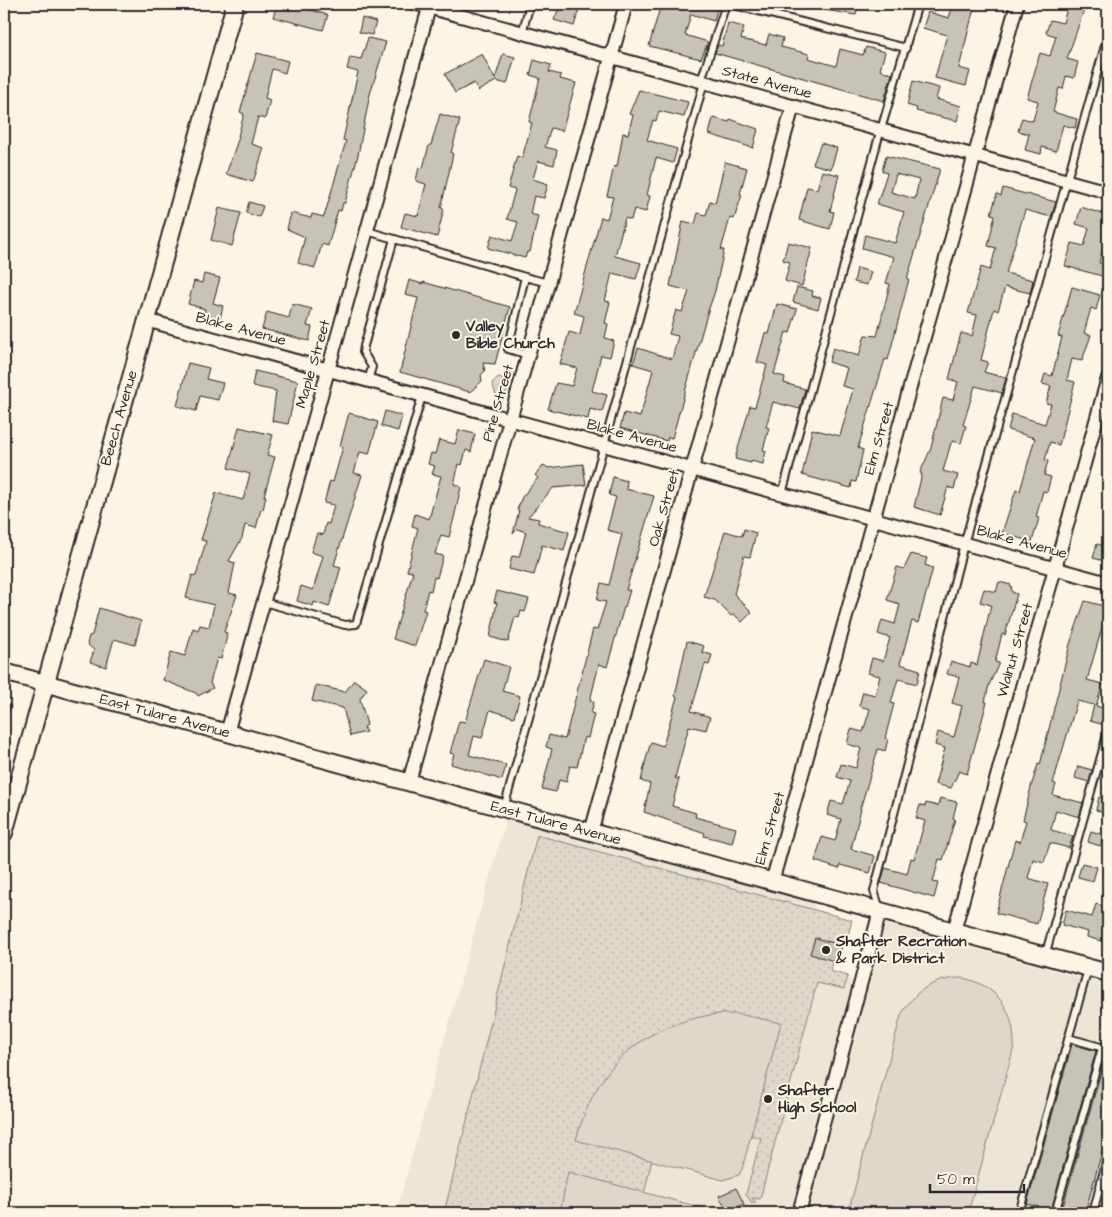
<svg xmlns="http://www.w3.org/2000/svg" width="1112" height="1217" font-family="'Architects Daughter',sans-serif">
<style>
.built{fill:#ece6d7}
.grass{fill:url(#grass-dots);stroke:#84827a}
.pitch{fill:#ded8ca;stroke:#84827a}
.water{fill:url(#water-ripples);stroke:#7d7b74}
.building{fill:#c8c3b7;stroke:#2b2b2b;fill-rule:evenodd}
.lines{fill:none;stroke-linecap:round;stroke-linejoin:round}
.lane-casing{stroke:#2b2b2b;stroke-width:10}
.street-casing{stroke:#2b2b2b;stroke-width:16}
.secondary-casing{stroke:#2b2b2b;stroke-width:20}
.lane{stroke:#fcf5e5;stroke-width:6}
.street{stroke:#fcf5e5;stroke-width:12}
.secondary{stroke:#fcf5e5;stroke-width:16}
.poi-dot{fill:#2b2b2b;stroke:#fcf5e5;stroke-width:2}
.labels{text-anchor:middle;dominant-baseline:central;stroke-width:4;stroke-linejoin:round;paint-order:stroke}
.street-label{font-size:15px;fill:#2b2b2b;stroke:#fcf5e5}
.poi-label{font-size:15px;font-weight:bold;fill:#2b2b2b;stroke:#fcf5e5;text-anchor:start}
</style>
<defs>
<pattern id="grass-dots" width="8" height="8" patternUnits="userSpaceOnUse" patternTransform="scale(1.25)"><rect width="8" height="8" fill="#ded8ca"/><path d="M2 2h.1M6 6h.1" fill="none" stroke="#bfbaae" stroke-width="1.8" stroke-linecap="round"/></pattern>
<pattern id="water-ripples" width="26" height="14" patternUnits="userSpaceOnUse" patternTransform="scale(1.25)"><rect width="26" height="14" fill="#b4b0a5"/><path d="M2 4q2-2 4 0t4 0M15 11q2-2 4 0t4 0" fill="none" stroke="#938f87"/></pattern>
</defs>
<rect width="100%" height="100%" fill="#fcf5e5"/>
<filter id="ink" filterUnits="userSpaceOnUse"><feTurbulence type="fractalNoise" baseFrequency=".02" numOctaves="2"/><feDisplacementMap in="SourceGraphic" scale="10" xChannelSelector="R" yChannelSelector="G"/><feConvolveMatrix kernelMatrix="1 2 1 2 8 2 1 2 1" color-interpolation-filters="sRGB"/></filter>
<g filter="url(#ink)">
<path class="built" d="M506,818L815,902L797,965L858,982L875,921L1108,985V1213H396Z"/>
<g class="grass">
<path d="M498,377L509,380L508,387L502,385L501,388L507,390L506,393L497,398L492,383Z"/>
<path d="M537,835L852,920L845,947L816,939L835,960L832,962L830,971L848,976L844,989L817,983L760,1199L752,1198L756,1203H752L746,1194L761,1138L750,1135L652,1160L644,1194L666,1213H444Z"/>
</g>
<g class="pitch">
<path d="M963,978C998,986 1015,1011 1014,1047L968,1213H848L901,1015C915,990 934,978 963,978Z"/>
<path d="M717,1014H738L781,1023L742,1169L739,1175L723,1180L576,1140C596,1066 641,1025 717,1014Z"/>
<path d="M568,1172L710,1210L716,1213H560Z"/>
</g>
<path class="water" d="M4,699L11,706L4,733Z"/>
<g class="building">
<path d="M277,4H302L309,6L308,9L328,15L323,30L273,17Z"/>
<path d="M561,4H581L574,26L554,20Z"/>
<path d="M661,4H710L718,6L714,21L691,14L685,35L708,42L701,59L649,46Z"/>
<path d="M824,4H858L856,15L824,10Z"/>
<path d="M953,4H975L959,68L970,71L966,86L935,78L947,35L923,28L928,12L949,18Z"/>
<path d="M1068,4H1086L1067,59L1078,62L1074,78L1066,76L1063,89L1059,88L1053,112L1077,119L1075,128L1063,125L1056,151L1042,147L1041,154L1025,150L1029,134L1018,131L1022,118L1033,121L1038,101L1027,98L1040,53L1050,56L1056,36L1046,33L1050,20L1063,23Z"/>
<path d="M362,18L376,22L372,35L359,32Z"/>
<path d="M728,23L744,27L741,39L766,45L769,34L783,38L781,47L809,54L808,58L836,66L840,49L863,55L866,47L885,52L880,70L892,74L884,101L715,53L718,45L722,46Z"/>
<path d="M368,38L386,42L370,94L358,155L345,203H343L341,211L338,210L328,246L322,244L315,268L298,263L305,237L287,229L291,213L311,218L312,214L324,217L346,141L343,140L358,72L347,69L350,57L361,59Z"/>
<path d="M257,53L288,61L285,73L272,69L265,98L270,100L265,119L258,117L251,144L264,148L253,182L226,174L239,137L238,136L244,114L240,112Z"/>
<path d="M482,54L495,79L503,54L515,57L507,84L496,81L478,91L474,83L455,93L445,74Z"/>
<path d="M534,60L551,65L549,72L561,75L560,79L576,83L562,131L551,128L545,147L557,150L554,165L538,161L533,179L548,184L544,198L534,196L530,214L538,216L530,252H527L525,258L488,248L492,235L512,241L518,222L507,219L515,190L508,188L517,156L522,158L532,123L529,122L540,78L530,75Z"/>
<path d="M913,81L939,88L936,99L961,106L957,121L916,111L917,108L907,105Z"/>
<path d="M639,90L688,102L684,117L659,111L656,121L653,120L647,140L677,149L673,163L656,158L647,195L650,196L646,212L634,209L631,220L625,218L615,256L641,263L636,279L612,273L605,301L610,302L605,323L608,324L605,338L614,341L610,357L601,355L592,391L607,395L602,412L590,409L588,419L548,409L556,383L572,386L577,368L560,364L569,332L580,335L584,316L574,313L601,217L607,219L613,197L607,196L610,184L614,166L617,167L623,133L628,134L633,115L629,114Z"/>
<path d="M440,114L460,120L451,153L453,154L441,208L444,209L437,237L401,227L405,213L418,216L426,184L416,181L419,167L423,168L429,145H431Z"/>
<path d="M713,118L729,122L730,119L758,129L753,148L709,134Z"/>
<path d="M821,143L837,148L831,169L813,164Z"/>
<path d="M886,156L940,169L907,279H909L888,360L885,359L858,448L863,450L856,482L852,481L851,488L802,475L812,429L840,436L846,415L853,389L842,386L847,368L829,362L833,348L859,356L865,335L877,336L890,284L886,283L894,257L862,248L865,235L895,243L904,212L877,204L887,173L882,171ZM896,174L919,180L915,199L891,192Z"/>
<path d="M725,162L747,168L740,194L742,195L734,219L730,218L721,250H724L715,291L707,314L672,438L668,437L667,441L620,428L624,413L640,417L653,370L633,364L638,348L672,359L678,336L669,334L676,310L682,312L689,291L670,286L683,221L695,224L698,213L706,215L710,201L715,203Z"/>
<path d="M822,171L839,175L830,211L834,212L830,229L799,220L807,187L817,189Z"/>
<path d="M1003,188L1056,202L1051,217L1025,210L1006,273L1033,280L1030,293L1005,287L998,311L994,309L981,360L988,362L984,372L1006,378L1002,393L975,386L963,425L966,426L961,443L953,441L951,443L943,471L958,475L954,489L948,487L940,515L914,507L922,474L920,473L931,448L943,398L953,400L958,382L949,379L961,333L972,336L977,315L968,313L981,267L990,270L996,248L988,246L995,215L991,214L997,194L1001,196Z"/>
<path d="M249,202L263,206L259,217L246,213Z"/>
<path d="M1081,207L1108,216V237L1106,236L1099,263L1108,265L1106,277L1065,266L1072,243L1084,246L1089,228L1076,224Z"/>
<path d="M219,208L241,213L232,246L211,240Z"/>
<path d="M788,242L812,248L802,286L785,281L790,262L783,260Z"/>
<path d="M857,268L871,272L867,285L854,282Z"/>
<path d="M204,274L220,278L213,303L223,306L220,319L203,315L205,309L188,304L194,281L202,283Z"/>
<path d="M409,280L423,284V282L510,307L495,364L483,363L485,371L481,375L482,381L470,392L400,372L418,298L405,295Z"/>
<path d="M797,287L813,291L812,296L821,298L818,309L793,302Z"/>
<path d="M1072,287L1100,295L1096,310L1091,308L1084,333L1091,335L1082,361L1072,359L1067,380L1075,382L1059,445L1050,442L1045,460L1048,461L1044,475L1051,477L1047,492L1043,491L1036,517L1039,518L1032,542L1002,533L1016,490L1020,491L1035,438L1008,430L1012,414L1045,424L1051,404L1046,403L1051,386L1042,384L1045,374L1052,376L1062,337L1058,336Z"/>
<path d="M292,304L312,309L307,326L312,327L309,341L262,329L267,312L289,318Z"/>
<path d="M777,304L797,309L790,333L786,332L774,374L785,377L784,383L805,389L800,409L773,402L766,427L769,428L763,450L766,451L763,464L751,461V463L735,459L750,406L755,407L767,365L757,362L765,333L769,334Z"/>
<path d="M188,363L209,368L206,379L223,383L218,400L200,396L196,411L177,406Z"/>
<path d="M255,371L298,381L288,424L272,421L276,391L252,386Z"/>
<path d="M385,411L402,416L398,431L381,426Z"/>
<path d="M349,413L378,422L369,454L360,452L354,473L362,475L334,565L341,567L329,607L314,602L313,606L297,601L301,586L313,590L323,556L311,552L317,533L323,535L326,523L329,524L334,505L324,503L330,481L333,482L343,447L340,446Z"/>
<path d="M239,427L273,435L267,455L275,457L264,496H266L263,510L261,509L256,528L245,525L242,538L229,561L235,563L229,593L237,595L224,632L227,633L226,640L221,659L217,658L210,683L213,688L198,696L196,693L163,680L171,652L185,656L193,628L198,630L200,625L209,627L214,605L186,598L192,575L196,576L206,541L201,540L216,493L243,500L250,474L228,468Z"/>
<path d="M459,430L475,434L471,452L466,450L462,465L459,464L454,484L461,487L454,518L449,537L441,535L435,554L443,556L437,578L434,577L431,591L428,590L423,610L426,611L415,646L393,639L413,572L407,571L418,528L412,526L415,514L429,519L441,476L432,474L435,466L428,464L431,453L435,454L439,440L455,444Z"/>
<path d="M583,464L586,485L553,488L528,517L539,519L538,523L569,532L564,551L542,545L534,575L509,569L512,556L519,557L526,532L517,529L513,534L519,510H517L522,497L538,478L535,475L544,465L548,468Z"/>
<path d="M613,477L627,481L626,489L654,496L626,590H630L625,607H624L607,667L599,664L590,701L594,702L591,713L594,714L588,738L584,737L577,767L570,766L566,782L559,780L556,792L542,789L552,749L546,747L549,735L565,739L593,629L597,630L606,602L597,600L601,583L609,585L622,534L607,530L616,497L609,495Z"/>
<path d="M744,529L756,533L750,557L744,556L734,594L752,612L742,622L734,614L731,616L715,600L704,597L725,531L742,536Z"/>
<path d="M1097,544L1108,547V562L1093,558Z"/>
<path d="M911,554L927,558L925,565L933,568L918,623L912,621L900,664L920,670L917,684L898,679L891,703L894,704L885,738L888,739L885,751L878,749L860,809H861L851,849L875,856L870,873L840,865L839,869L815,861L822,837L835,841L841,819L827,815L831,801L843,804L850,781L837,777L841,764L856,768L861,748L847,744L851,729L863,732L870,709L859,706L863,692L875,695L880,676L868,673L872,658L883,661L890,638L878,634L882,620L895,624L900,604L887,600L897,567L904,569Z"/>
<path d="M999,582L1011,585L1012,592L1017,594L1005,635L1002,634L995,662L999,663L989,685L985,702H987L967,774L959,771L951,788L935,784L945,748L935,745L938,732L954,737L962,706L952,703L959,677L947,674L951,661L970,667L971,663L977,665L991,605L980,602L984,589L996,592Z"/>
<path d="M497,591L529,599L525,612L521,611L519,618L515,617L508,642L490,637L497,603L494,602Z"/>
<path d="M1085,601L1108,607V622L1104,621L1087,680L1103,684L1096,706L1106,709L1101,724L1090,721L1094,705L1077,701L1053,783L1056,784L1053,795L1083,803L1079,817L1056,810L1051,830L1073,836L1069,848L1050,843L1044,862L1033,859L1028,878L1048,884L1037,924L996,913L1015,840L1020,842L1026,821L1023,820L1031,787L1038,764L1040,765L1070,644Z"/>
<path d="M99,608L141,621L135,645L114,639L106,667L90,662L94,650L87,644L89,636L92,635Z"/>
<path d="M687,641L704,646L702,652L712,655L709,665L705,664L691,711L710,717L706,730L689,726L675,778L679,779L672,806L696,813L695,817L736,828L732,843L704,836L705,833L644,812L650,784L641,781L646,759L651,742L663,746L677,697L675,696Z"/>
<path d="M484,659L509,667L502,691L520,696L514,717L490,710L482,738L474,736L469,755L506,765L502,780L451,764L454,754L450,753L459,721L465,722Z"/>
<path d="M354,680L367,689L360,699L367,725L364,727L366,732L350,736L343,708L312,701L316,685L345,692Z"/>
<path d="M1078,766L1092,770L1089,782L1075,778Z"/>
<path d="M1099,797L1108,799V814L1096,810Z"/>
<path d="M940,798L957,802L953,818L955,819L943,860L939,859L933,882L938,883L934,898L881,883L885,868L907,874L911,858L914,859L925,821L916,818L920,805L925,806L926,803L938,806Z"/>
<path d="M1091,831L1104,835L1100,846L1088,842Z"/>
<path d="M1082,863L1097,867L1093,881L1078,877Z"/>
<path d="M1096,904L1108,907V943L1087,937L1088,932L1062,925L1066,910L1092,917Z"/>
<path d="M815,938L842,945L838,962L810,954Z"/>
<path d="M1072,1044L1096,1051L1051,1210L1027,1204Z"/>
<path d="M1106,1054H1108V1130L1085,1213H1061Z"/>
<path d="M736,1188L744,1204L728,1212L719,1196Z"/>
</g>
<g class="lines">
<g class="lane-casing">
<g id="lane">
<path d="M730,4L906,48"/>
<path d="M522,33L530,4"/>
<path d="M701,81L726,4"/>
<path d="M367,231L525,277L508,349L528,355"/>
<path d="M525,277L548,283"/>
<path d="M368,381L372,367L363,352L364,346L394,239"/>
<path d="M782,494L877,143L918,4"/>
<path d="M264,602L345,625L356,624L422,396"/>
<path d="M504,808L704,82"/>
<path d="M880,909L874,891L964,544L1108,35"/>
<path d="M1045,956L1108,731"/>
<path d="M1068,1038L1108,1049"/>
<path d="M1019,1213L1088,969"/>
<path d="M1055,1213L1102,1048"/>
<path d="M1093,1213L1108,1155"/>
</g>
</g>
<g class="street-casing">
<g id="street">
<path d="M417,4L1108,192"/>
<path d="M146,320L1108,583"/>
<path d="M227,733L430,4"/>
<path d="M409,782L626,4"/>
<path d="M591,832L793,106"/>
<path d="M772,882L1017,4"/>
<path d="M954,931L1108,378"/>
<path d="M799,1213L880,911"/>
</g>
</g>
<g class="secondary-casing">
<g id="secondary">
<path d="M4,672L1108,973"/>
<path d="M4,833L235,4"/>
</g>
</g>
<use href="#lane" class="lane"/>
<use href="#street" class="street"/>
<use href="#secondary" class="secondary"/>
</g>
</g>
<g class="poi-dot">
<circle cx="456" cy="335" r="5"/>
<circle cx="826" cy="950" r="5"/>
<circle cx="768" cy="1099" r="5"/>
</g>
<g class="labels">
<g class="street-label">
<text transform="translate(767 82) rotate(15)">State Avenue</text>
<text transform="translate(241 329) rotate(15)">Blake Avenue</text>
<text transform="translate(313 364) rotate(-74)">Maple Street</text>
<text transform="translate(498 403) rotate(-74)">Pine Street</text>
<text transform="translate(119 418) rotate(-74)">Beech Avenue</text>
<text transform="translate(632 436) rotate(15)">Blake Avenue</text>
<text transform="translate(879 438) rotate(-74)">Elm Street</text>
<text transform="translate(664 508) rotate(-74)">Oak Street</text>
<text transform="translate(1022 542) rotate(15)">Blake Avenue</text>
<text transform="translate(1015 650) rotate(-74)">Walnut Street</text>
<text transform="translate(165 716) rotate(15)">East Tulare Avenue</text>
<text transform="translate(556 823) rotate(15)">East Tulare Avenue</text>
<text transform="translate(770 828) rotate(-74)">Elm Street</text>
</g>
<g class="poi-label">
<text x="466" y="326">Valley<tspan x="466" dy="17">Bible Church</tspan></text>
<text x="836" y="941">Shafter Recration<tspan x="836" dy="17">&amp; Park District</tspan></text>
<text x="778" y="1090">Shafter<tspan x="778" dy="17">High School</tspan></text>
</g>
</g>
<rect width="1112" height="1217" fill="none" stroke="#fcf5e5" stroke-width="20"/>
<rect x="10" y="10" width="1092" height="1197" fill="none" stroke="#2b2b2b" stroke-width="2" filter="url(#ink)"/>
<path d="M930 1184v8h94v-8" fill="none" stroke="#2b2b2b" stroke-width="2.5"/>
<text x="937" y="1184" font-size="15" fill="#2b2b2b" stroke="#fcf5e5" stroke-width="4" paint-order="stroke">50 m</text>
</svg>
